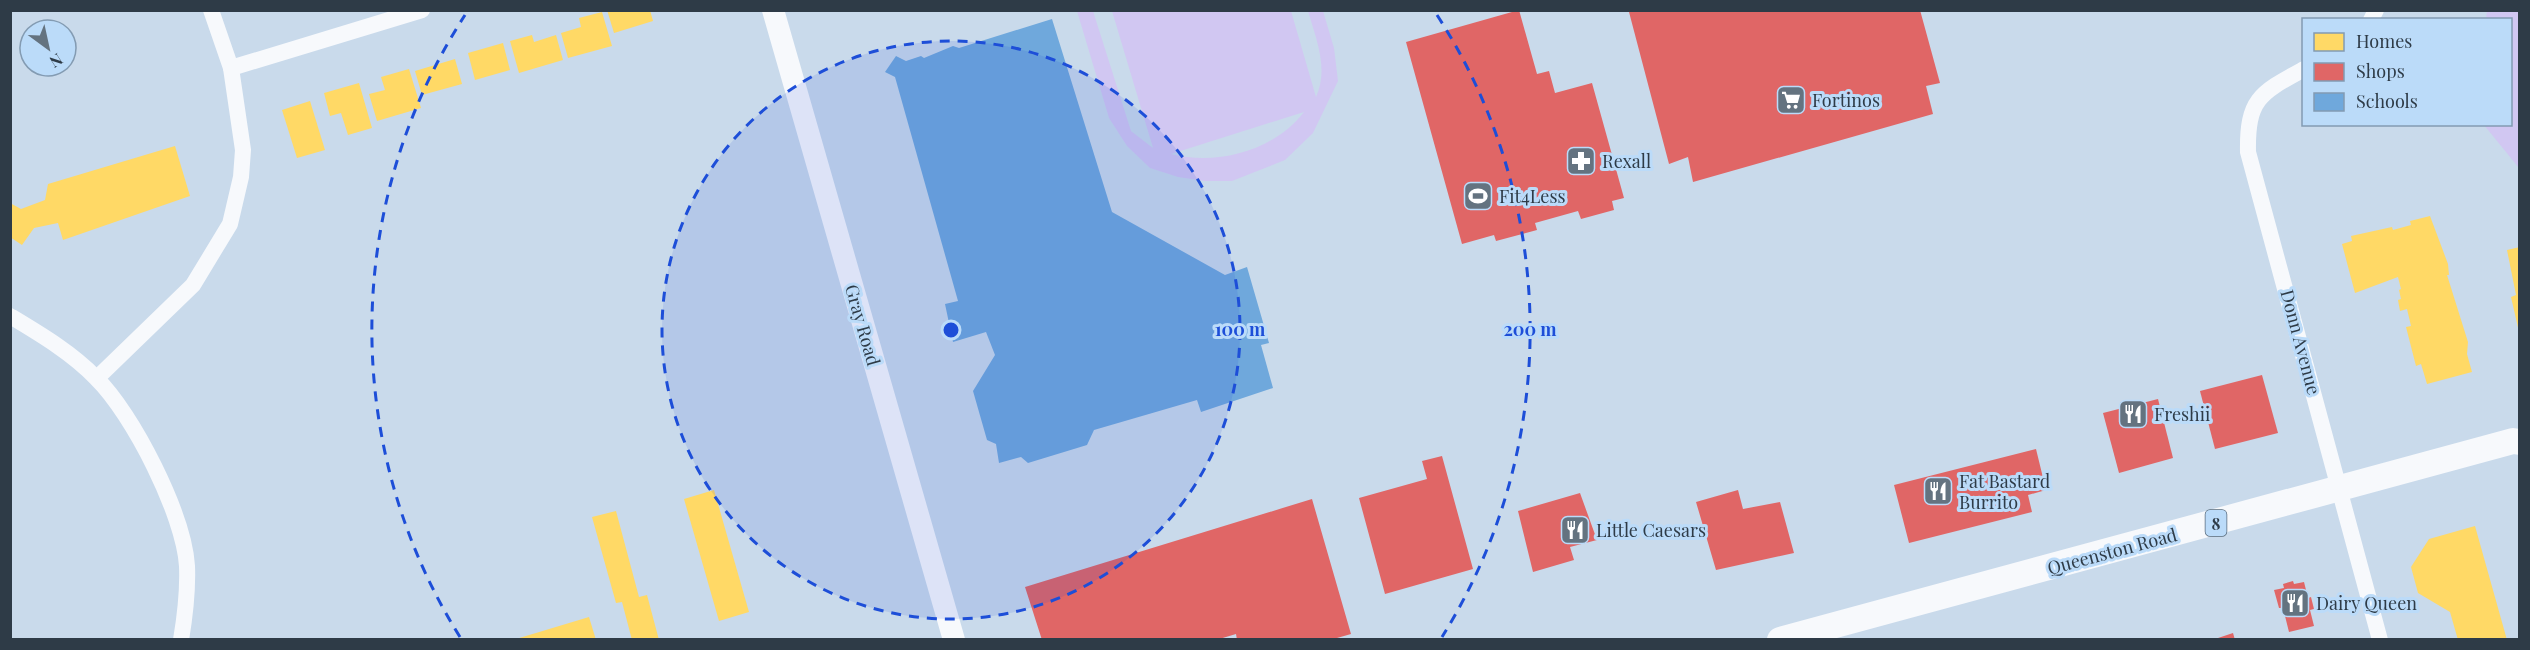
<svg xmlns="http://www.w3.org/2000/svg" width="2530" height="650" font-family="'Playfair Display',serif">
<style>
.green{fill:#d1c7f2;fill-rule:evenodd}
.homes{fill:#ffd966}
.shops{fill:#e06666}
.schools{fill:#6fa8dc}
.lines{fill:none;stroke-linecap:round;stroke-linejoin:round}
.minor{stroke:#f7f9fc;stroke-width:16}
.secondary{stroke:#f7f9fc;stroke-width:22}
.primary{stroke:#f7f9fc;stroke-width:26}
.ring{fill:none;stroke:#1d4ed8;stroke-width:3;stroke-dasharray:10 8}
.labels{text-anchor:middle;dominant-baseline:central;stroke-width:6;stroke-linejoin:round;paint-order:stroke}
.shield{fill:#bbdbf9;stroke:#586b7c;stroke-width:1.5}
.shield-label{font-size:16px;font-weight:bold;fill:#2e3b47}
.poi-label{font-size:18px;fill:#2e3b47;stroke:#bbdbf9;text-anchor:start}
.street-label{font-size:18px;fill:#2e3b47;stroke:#bbdbf9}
.centre{fill:#1d4ed8;stroke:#bbdbf9;stroke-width:3}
.ring-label{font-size:18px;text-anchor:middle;font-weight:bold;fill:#1d4ed8;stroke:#bbdbf9;stroke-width:6;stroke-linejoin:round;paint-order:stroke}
</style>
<rect width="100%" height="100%" fill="#c9daeb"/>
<g class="green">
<path d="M1077,11H1093L1131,131L1153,148L1112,11H1291L1316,97C1329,68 1316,39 1308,11H1323L1334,48L1338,81L1313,133L1285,160L1232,181H1205L1178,177L1150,168L1127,146L1109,118ZM1304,112C1274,151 1217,166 1171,154Z"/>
<path d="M2487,11H2519V168L2484,125L2510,124V20L2486,19Z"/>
</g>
<g class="homes">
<path d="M607,10H650L653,21L614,33Z"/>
<path d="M602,12L612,46L568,58L561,33L581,27L579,18Z"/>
<path d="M532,35L534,42L556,35L563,60L519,73L510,41Z"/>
<path d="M503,43L510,70L475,80L468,53Z"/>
<path d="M455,59L462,84L422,95L415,71Z"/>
<path d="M409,69L421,108L377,121L369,94L385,90L381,77Z"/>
<path d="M359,83L372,128L348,135L341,113L330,116L324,93Z"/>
<path d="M310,101L325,150L297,158L282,110Z"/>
<path d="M175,146L190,196L63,240L58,223L34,228L22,245L10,237V203L21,209L45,200L48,184Z"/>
<path d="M2430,216L2448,264L2449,275H2447L2468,342L2467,354L2472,372L2427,384L2421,364L2416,366L2406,327L2411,326L2407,309L2400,311L2398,300L2401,299L2399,290L2401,289L2398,277L2355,293L2342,244L2352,241L2351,236L2392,227L2393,230L2411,225L2410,221Z"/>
<path d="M2520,247V332H2519L2511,297L2516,295L2507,250Z"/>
<path d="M714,490L749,612L719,621L684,499Z"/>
<path d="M616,511L639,597L647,595L659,640H632L622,602L616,603L592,517Z"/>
<path d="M2475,526L2507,640H2458L2450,612L2418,593L2411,567L2429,539Z"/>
<path d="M589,617L596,640H516V639Z"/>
</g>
<g class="shops">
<path d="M1519,10L1537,74L1549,71L1555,93L1592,83L1624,198L1612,201L1614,210L1581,219L1578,211L1535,223L1537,230L1496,241L1494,235L1462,244L1406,42Z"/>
<path d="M1635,10H1920L1940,83L1926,86L1933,114L1693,182L1688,157L1669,164L1629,12Z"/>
<path d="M2262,375L2278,433L2215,449L2200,391Z"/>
<path d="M2158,399L2173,458L2119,473L2103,413Z"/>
<path d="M2036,449L2046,490L2028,495L2032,512L1909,543L1894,485Z"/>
<path d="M1442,456L1473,569L1385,594L1359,498L1427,479L1422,461Z"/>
<path d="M1738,490L1743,509L1780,502L1794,553L1716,570L1696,502Z"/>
<path d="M1580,493L1597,540L1570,547L1574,560L1533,572L1518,511Z"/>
<path d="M1312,499L1351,634L1330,640H1237L1236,634L1216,640H1042L1025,587Z"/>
<path d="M2293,581L2294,584L2304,582L2308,598L2311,597L2314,609L2310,610L2314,626L2289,632L2283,608H2279L2274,590L2284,588L2283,584Z"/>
<path d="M2233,633L2235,640H2215V639Z"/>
</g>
<path class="schools" d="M1052,19L1112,212L1225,275L1247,267L1269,343L1261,345L1273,388L1201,412L1197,400L1094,430L1087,445L1028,463L1021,457L999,463L996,444L987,440L973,391L995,355L986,332L953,342L945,304L958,301L895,77L885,72L896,56L906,61L921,56L924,58L953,46L959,48Z"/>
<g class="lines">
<g class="minor">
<path d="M2371,20L2376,10"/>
<path d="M231,68L422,10"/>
<path d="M2304,69C2260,93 2247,99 2248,152L2380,640"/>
<path d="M10,316C40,334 72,353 96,378C133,414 184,515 187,566C188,590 185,616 181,640"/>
<path d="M97,378L193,285L230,224L241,177L243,150L231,68L211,10"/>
</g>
<path class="secondary" d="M773,10L954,640"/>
<path class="primary" d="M1780,640L2513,441L2520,442"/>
</g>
<circle cx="951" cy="330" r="289" fill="#1d4ed8" fill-opacity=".12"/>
<g class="ring">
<circle cx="951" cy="330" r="289"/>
<path d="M460 637A579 579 0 0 1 465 15M1437 15A579 579 0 0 1 1442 637"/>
</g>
<defs>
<g id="supermarket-square" transform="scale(1.5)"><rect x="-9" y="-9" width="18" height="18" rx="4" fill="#647380" stroke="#bbdbf9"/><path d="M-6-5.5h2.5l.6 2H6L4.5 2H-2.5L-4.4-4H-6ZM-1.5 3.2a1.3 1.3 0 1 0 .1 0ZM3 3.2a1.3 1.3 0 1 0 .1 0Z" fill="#fff"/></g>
<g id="pharmacy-square" transform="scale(1.5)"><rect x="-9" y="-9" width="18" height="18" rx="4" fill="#647380" stroke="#bbdbf9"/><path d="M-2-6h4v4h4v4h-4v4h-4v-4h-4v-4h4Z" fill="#fff"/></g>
<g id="stadium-square" transform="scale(1.5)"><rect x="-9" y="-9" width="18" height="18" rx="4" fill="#647380" stroke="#bbdbf9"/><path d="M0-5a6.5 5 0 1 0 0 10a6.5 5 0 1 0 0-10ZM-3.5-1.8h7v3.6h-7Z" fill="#fff"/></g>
<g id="restaurant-square" transform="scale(1.5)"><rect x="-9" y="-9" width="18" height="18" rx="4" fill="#647380" stroke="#bbdbf9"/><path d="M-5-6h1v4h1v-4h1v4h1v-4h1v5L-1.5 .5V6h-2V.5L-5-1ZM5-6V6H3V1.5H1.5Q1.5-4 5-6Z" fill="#fff"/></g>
</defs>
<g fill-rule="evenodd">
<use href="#supermarket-square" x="1791" y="100"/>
<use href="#pharmacy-square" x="1581" y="161"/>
<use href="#stadium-square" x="1478" y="196"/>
<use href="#restaurant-square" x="2133" y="414"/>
<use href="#restaurant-square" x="1938" y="491"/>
<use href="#restaurant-square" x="1575" y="530"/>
<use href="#restaurant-square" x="2295" y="603"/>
</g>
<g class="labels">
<rect class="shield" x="2205.5" y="510" width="21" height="26" rx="4.5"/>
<g class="shield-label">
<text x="2216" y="523">8</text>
</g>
<g class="poi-label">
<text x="1812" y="100">Fortinos</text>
<text x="1602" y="161">Rexall</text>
<text x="1499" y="196">Fit4Less</text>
<text x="2154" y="414">Freshii</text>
<text x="1959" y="481">Fat Bastard<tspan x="1959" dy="21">Burrito</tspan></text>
<text x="1596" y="530">Little Caesars</text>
<text x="2316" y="603">Dairy Queen</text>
</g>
<g class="street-label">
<text transform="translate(863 325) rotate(74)">Gray Road</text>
<text transform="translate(2301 342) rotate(75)">Donn Avenue</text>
<text transform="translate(2112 551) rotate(-15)">Queenston Road</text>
</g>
</g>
<circle cx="951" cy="330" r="9" class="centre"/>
<g class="ring-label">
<text x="1240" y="336">100 m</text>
<text x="1530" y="336">200 m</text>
</g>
<rect width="2530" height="650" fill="none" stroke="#2e3b47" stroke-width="24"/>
<rect x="2302" y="18" width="210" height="108" fill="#bbdbf9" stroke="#839bb2" stroke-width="1.5"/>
<rect x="2314" y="33" width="30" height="18" fill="#ffd966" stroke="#839bb2" stroke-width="1.5"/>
<text x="2356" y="48" font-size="18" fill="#2e3b47">Homes</text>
<rect x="2314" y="63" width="30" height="18" fill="#e06666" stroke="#839bb2" stroke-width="1.5"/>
<text x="2356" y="78" font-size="18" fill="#2e3b47">Shops</text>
<rect x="2314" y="93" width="30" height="18" fill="#6fa8dc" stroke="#839bb2" stroke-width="1.5"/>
<text x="2356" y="108" font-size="18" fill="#2e3b47">Schools</text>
<g transform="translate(48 48) rotate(147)"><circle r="28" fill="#bbdbf9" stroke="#839bb2" stroke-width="1.5"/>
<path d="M0-4.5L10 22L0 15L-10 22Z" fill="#647380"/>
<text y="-9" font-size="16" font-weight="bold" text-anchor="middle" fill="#2e3b47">N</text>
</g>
</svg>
